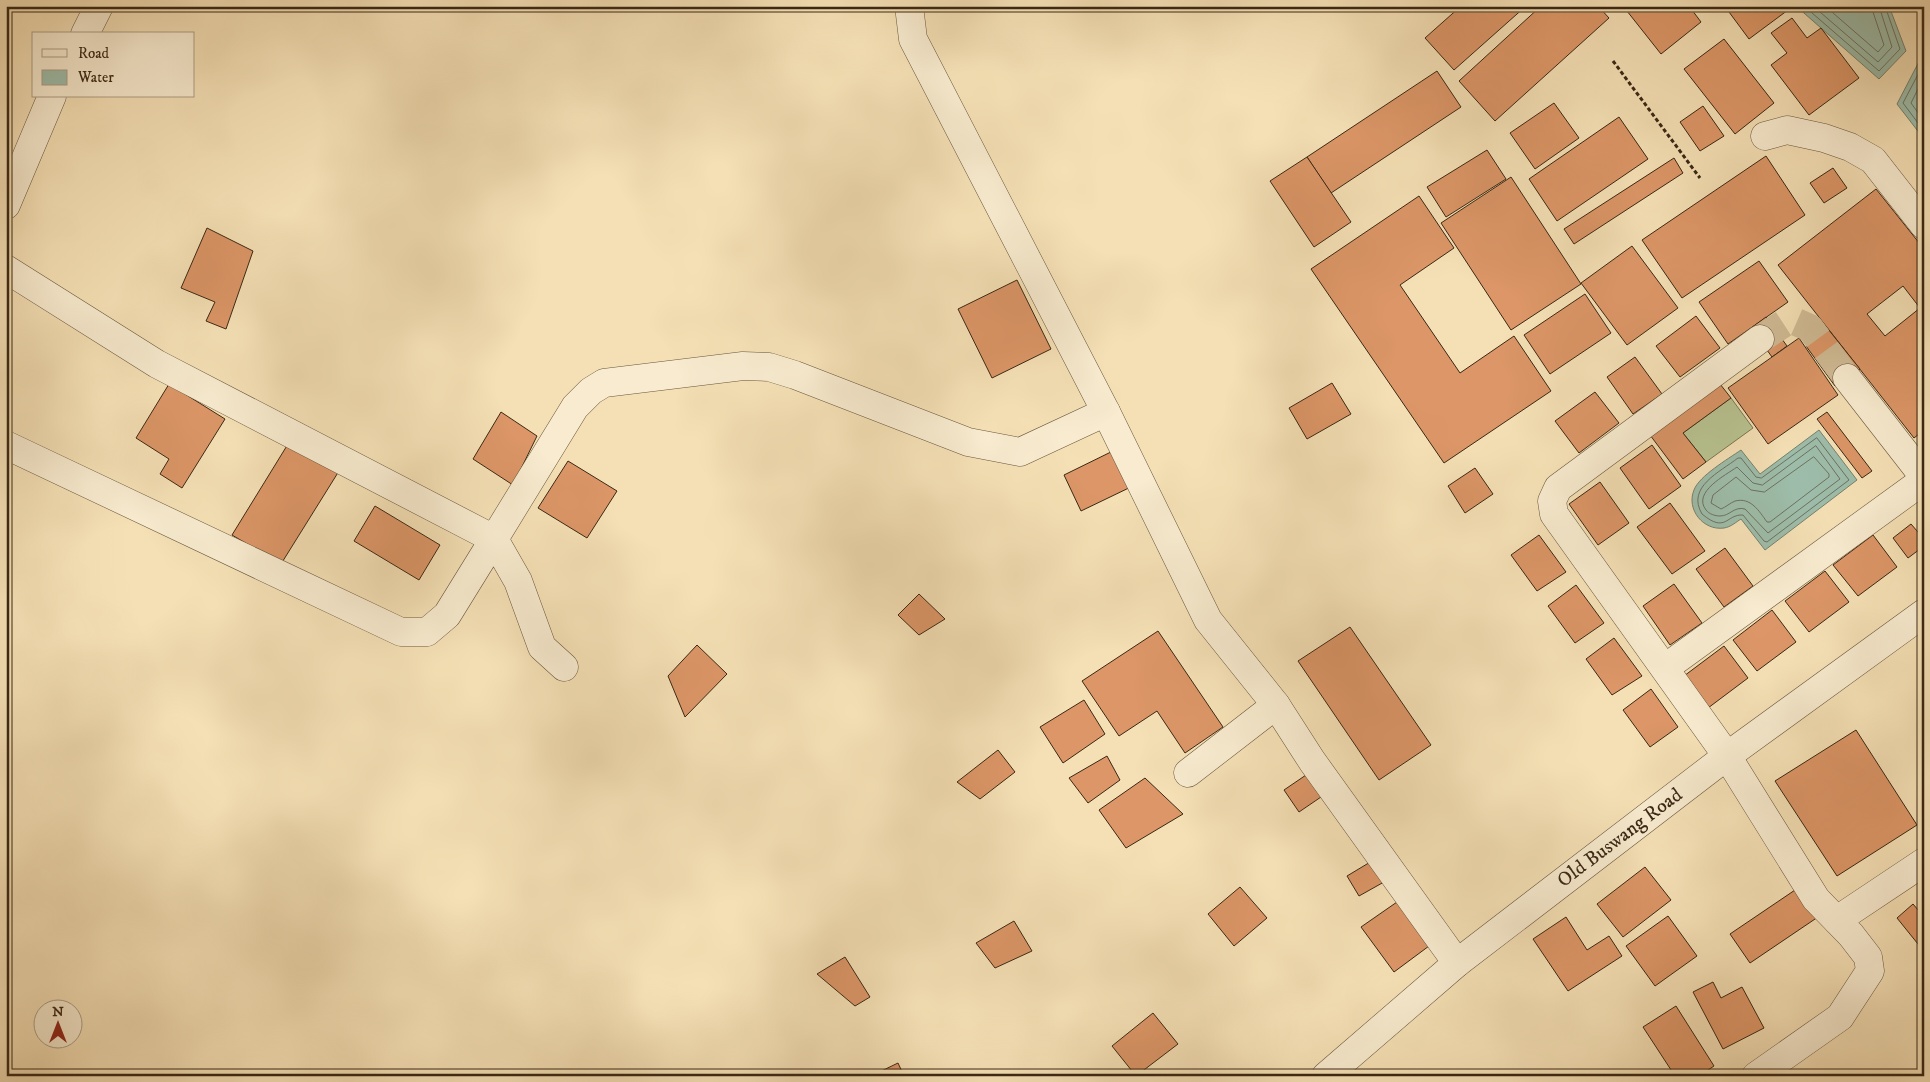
<svg xmlns="http://www.w3.org/2000/svg" width="1930" height="1082" font-family="'IM FELL DW Pica',serif">
<style>
.green{fill:#b8c391;stroke:#797653}
.water{fill:#9dbdaa;stroke:#75816e}
.lines{fill:none;stroke-linecap:round;stroke-linejoin:round}
.shore{stroke:#6c7260;stroke-width:1}
.building{fill:#dc9667;stroke:#3a2815;fill-rule:evenodd}
.minor-tunnel{stroke:#d0bb95;stroke-width:28;stroke-dasharray:28 14;stroke-linecap:butt}
.minor-casing{stroke:#69563d;stroke-width:29}
.path{stroke:#3a2815;stroke-width:3;stroke-dasharray:4 2.5;stroke-linecap:butt}
.minor{stroke:#f8ebcf;stroke-width:28}
.labels{text-anchor:middle;dominant-baseline:central;stroke-width:4;stroke-linejoin:round;paint-order:stroke}
.street-label{font-size:20px;fill:#3a2815;stroke:#f8ebcf}
</style>
<rect width="100%" height="100%" fill="#f5e0b5"/>
<filter id="stains"><feTurbulence type="fractalNoise" baseFrequency=".004" numOctaves="4"/><feColorMatrix values="0 0 0 0 .2 0 0 0 0 .09 0 0 0 0 .02 0 0 0 .5 -.17"/></filter>
<radialGradient id="worn" r=".72"><stop offset=".6" stop-color="#630" stop-opacity="0"/><stop offset="1" stop-color="#630" stop-opacity=".3"/></radialGradient>
<path class="green" d="M1731,398L1753,428L1706,462L1683,433Z"/>
<g class="water">
<path d="M1796,6H1889L1906,51L1879,79Z"/>
<path d="M1924,52V139L1897,104Z"/>
<path d="M1819,430L1857,480L1765,550L1741,519C1736,522 1731,527 1724,528C1703,531 1686,509 1694,490C1699,476 1728,459 1741,450L1760,474Z"/>
</g>
<g class="lines">
<g class="shore">
<path d="M1804,6L1879,71L1900,49L1885,6"/>
<path d="M1813,6L1878,62L1892,47L1879,6"/>
<path d="M1825,6L1878,52L1884,45L1871,6"/>
<path d="M1924,63L1903,103L1924,131"/>
<path d="M1924,77L1911,103L1924,121"/>
<path d="M1817,438L1849,480L1767,542L1764,541L1743,515C1726,514 1726,534 1702,514C1686,487 1720,472 1738,458H1741L1756,477L1761,478Z"/>
<path d="M1816,446L1840,479L1768,533L1745,509C1734,506 1730,516 1720,516C1715,516 1709,514 1706,510C1692,492 1726,475 1737,467L1753,483L1762,485Z"/>
<path d="M1814,457L1829,474V477L1770,522H1767C1759,511 1751,497 1735,501C1730,503 1726,507 1721,509L1711,503L1713,495L1736,477L1751,490L1764,492Z"/>
</g>
</g>
<g class="building">
<path d="M1461,6H1526L1454,70L1425,38Z"/>
<path d="M1541,6H1598L1609,18L1495,121L1459,81Z"/>
<path d="M1623,6H1689L1701,22L1661,54Z"/>
<path d="M1737,6H1785L1788,10L1749,39L1729,12Z"/>
<path d="M1792,18L1807,38L1821,28L1859,78L1809,115L1771,65L1787,53L1771,33Z"/>
<path d="M1724,39L1774,103L1735,134L1684,69Z"/>
<path d="M1437,71L1461,107L1331,193L1307,157Z"/>
<path d="M1554,103L1579,138L1535,169L1510,133Z"/>
<path d="M1703,106L1724,136L1700,151L1680,122Z"/>
<path d="M1619,117L1648,159L1557,221L1529,179Z"/>
<path d="M1487,150L1506,179L1446,217L1427,187Z"/>
<path d="M1766,156L1805,215L1682,298L1642,240Z"/>
<path d="M1307,157L1351,222L1314,247L1270,181Z"/>
<path d="M1674,158L1683,173L1574,244L1564,229Z"/>
<path d="M1833,168L1847,188L1824,203L1810,183Z"/>
<path d="M1511,177L1581,284L1511,330L1441,223Z"/>
<path d="M1876,189L1924,249V430L1914,438L1778,265ZM1903,286L1920,308L1885,336L1867,314Z"/>
<path d="M1419,196L1454,248L1400,285L1460,373L1514,336L1551,391L1444,463L1311,269Z"/>
<path d="M207,228L253,251L226,329L206,321L215,302L181,288Z"/>
<path d="M1632,246L1678,308L1627,345L1581,283Z"/>
<path d="M1759,261L1788,302L1728,344L1699,302Z"/>
<path d="M1017,280L1051,349L992,378L958,309Z"/>
<path d="M1585,294L1611,333L1550,374L1524,335Z"/>
<path d="M1696,316L1720,348L1680,377L1656,346Z"/>
<path d="M1766,317L1787,346L1772,357L1751,328Z"/>
<path d="M1828,329L1860,369L1835,386L1806,346Z"/>
<path d="M1799,338L1838,395L1768,444L1728,388Z"/>
<path d="M1635,357L1662,394L1633,414L1607,377Z"/>
<path d="M1332,383L1351,414L1307,439L1289,408Z"/>
<path d="M169,384L225,419L182,488L160,474L169,459L136,438Z"/>
<path d="M1720,384L1731,398L1683,433L1706,462L1683,479L1650,435Z"/>
<path d="M1595,392L1619,423L1579,453L1555,421Z"/>
<path d="M501,412L537,436L513,485L473,459Z"/>
<path d="M1827,412L1872,471L1862,478L1817,419Z"/>
<path d="M288,444L339,471L281,564L232,535Z"/>
<path d="M1652,445L1681,486L1649,509L1620,468Z"/>
<path d="M1117,449L1135,485L1081,511L1064,475Z"/>
<path d="M568,461L617,491L587,538L538,508Z"/>
<path d="M1475,468L1493,494L1465,513L1448,486Z"/>
<path d="M1600,482L1629,523L1598,545L1569,504Z"/>
<path d="M1670,503L1705,551L1672,574L1637,527Z"/>
<path d="M375,506L440,545L419,580L354,541Z"/>
<path d="M1911,524L1924,539V546L1908,558L1893,538Z"/>
<path d="M1539,535L1566,572L1537,591L1511,555Z"/>
<path d="M1873,535L1897,567L1858,596L1833,565Z"/>
<path d="M1725,548L1753,586L1724,607L1696,569Z"/>
<path d="M1825,571L1849,602L1809,632L1785,601Z"/>
<path d="M1674,584L1702,623L1670,645L1643,606Z"/>
<path d="M1576,585L1604,623L1575,643L1548,606Z"/>
<path d="M919,594L945,619L919,635L898,615Z"/>
<path d="M1772,610L1796,642L1757,671L1733,640Z"/>
<path d="M1350,627L1431,745L1379,780L1298,661Z"/>
<path d="M1158,631L1223,727L1185,753L1157,711L1119,736L1082,681Z"/>
<path d="M1614,638L1642,676L1612,695L1586,659Z"/>
<path d="M697,645L727,674L685,717L668,676Z"/>
<path d="M1724,646L1748,678L1708,708L1684,676Z"/>
<path d="M1651,689L1678,727L1650,747L1623,710Z"/>
<path d="M1084,700L1105,734L1063,763L1040,727Z"/>
<path d="M1856,730L1917,825L1837,876L1775,781Z"/>
<path d="M998,750L1015,772L980,799L957,782Z"/>
<path d="M1107,756L1120,780L1088,803L1069,778Z"/>
<path d="M1306,775L1321,797L1299,812L1284,790Z"/>
<path d="M1145,778L1183,814L1126,848L1099,810Z"/>
<path d="M1372,861L1384,882L1359,896L1347,876Z"/>
<path d="M1645,867L1671,900L1623,937L1597,904Z"/>
<path d="M1240,887L1267,918L1234,946L1208,914Z"/>
<path d="M1798,888L1818,917L1750,963L1730,934Z"/>
<path d="M1397,902L1429,946L1394,972L1361,927Z"/>
<path d="M1913,904L1924,917L1922,949L1897,918Z"/>
<path d="M1668,916L1697,956L1655,986L1626,946Z"/>
<path d="M1566,917L1587,950L1609,936L1622,956L1568,991L1533,939Z"/>
<path d="M1014,921L1032,951L995,968L976,943Z"/>
<path d="M845,957L870,997L855,1006L817,974Z"/>
<path d="M1713,982L1721,998L1742,987L1764,1028L1723,1049L1693,992Z"/>
<path d="M1676,1006L1714,1066L1699,1076H1675L1643,1027Z"/>
<path d="M1153,1013L1178,1044L1136,1076L1112,1046Z"/>
<path d="M898,1063L904,1076H871Z"/>
<path d="M1924,1066V1076H1906Z"/>
</g>
<g class="lines">
<path class="minor-tunnel" d="M1760,339L1786,322L1794,321L1810,328L1847,378"/>
<g class="minor-casing">
<g id="minor">
<path d="M909,6L913,39L1106,412L1208,620L1276,705L1312,761L1457,963"/>
<path d="M85,34L99,6"/>
<path d="M1765,136L1787,130L1824,138L1850,147L1873,160L1924,225"/>
<path d="M6,205L52,96"/>
<path d="M6,269L157,364L494,539L575,407L591,391L604,383L743,366L769,367L795,375L968,442L1020,452L1106,412"/>
<path d="M1847,378L1924,477"/>
<path d="M6,445L401,632H427L447,615L494,539L518,581L542,647L564,667"/>
<path d="M1665,668L1924,480"/>
<path d="M1188,773L1276,705"/>
<path d="M1837,920L1924,862"/>
<path d="M1326,1076L1457,963L1727,756L1924,613"/>
<path d="M1756,1076L1840,1017L1870,971L1868,957L1851,935L1816,899L1727,756L1554,514L1552,501L1558,488L1760,339"/>
</g>
</g>
<path class="path" d="M1613,61L1700,178"/>
<use href="#minor" class="minor"/>
</g>
<g class="labels">
<g class="street-label">
<text transform="translate(1620 838) rotate(-37)">Old Buswang Road</text>
</g>
</g>
<rect width="1930" height="1082" fill="none" stroke="#f5e0b5" stroke-width="25"/>
<rect x="8" y="8" width="1915" height="1067" fill="none" stroke="#3a2815" stroke-width="2.5"/>
<rect x="12" y="12" width="1905" height="1057" fill="none" stroke="#3a2815"/>
<rect x="32" y="32" width="162" height="65" fill="#f8ebcf" stroke="#ac9d85"/>
<rect x="42" y="49" width="25" height="8" fill="#f8ebcf" stroke="#ac9d85"/>
<text x="78" y="58" font-size="15" fill="#3a2815">Road</text>
<rect x="42" y="70" width="25" height="15" fill="#9dbdaa" stroke="#ac9d85"/>
<text x="78" y="82" font-size="15" fill="#3a2815">Water</text>
<g transform="translate(58 1024)"><circle r="24" fill="#f8ebcf" stroke="#ac9d85"/>
<path d="M0-4L9 19L0 12L-9 19Z" fill="#8f2418"/>
<text y="-8" font-size="14" font-weight="bold" text-anchor="middle" fill="#3a2815">N</text>
</g>
<rect width="100%" height="100%" filter="url(#stains)"/>
<rect width="100%" height="100%" fill="url(#worn)"/>
</svg>
